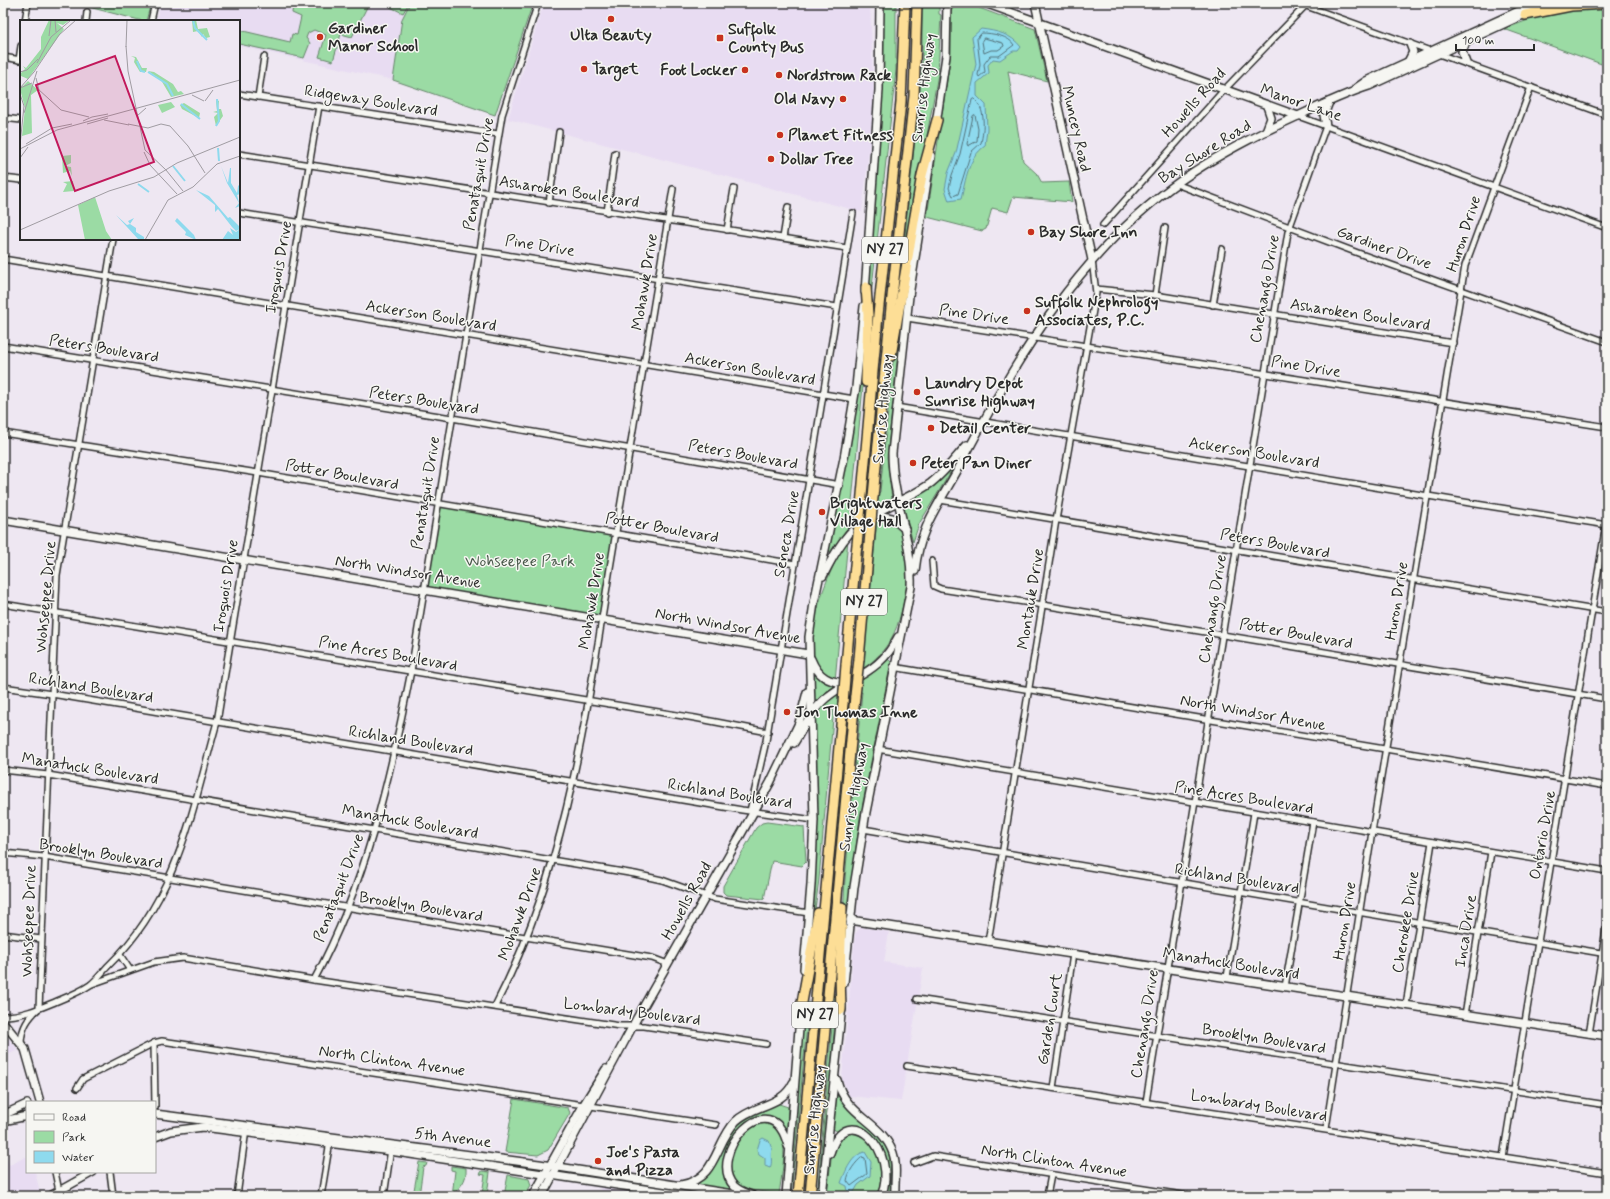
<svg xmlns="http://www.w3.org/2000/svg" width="1610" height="1199" font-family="Mynerve,sans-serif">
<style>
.built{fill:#e8dcf2}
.green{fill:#9bdba4;stroke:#638368}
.water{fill:#8edaee;stroke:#6694a0}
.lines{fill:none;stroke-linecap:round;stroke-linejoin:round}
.shore{stroke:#537179;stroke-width:1}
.street-casing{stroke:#2b2b2b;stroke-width:8}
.secondary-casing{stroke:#2b2b2b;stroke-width:10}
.highway-casing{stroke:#2b2b2b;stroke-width:12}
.street{stroke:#f6f6f2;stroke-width:5}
.secondary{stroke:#f6f6f2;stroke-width:7}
.highway{stroke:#fdde96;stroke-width:9}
.highway-bridge-casing{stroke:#2b2b2b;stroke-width:12;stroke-linecap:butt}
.highway-bridge{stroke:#fdde96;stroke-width:9}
.poi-dot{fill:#c8321e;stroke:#f6f6f2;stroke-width:1.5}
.labels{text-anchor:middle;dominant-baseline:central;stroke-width:3;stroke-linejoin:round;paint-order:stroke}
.shield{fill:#f6f6f2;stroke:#686867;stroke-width:1}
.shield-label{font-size:15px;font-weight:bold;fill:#2b2b2b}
.poi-label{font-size:16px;font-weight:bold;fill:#2b2b2b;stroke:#f6f6f2;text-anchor:start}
.street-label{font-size:16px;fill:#2b2b2b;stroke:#f6f6f2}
.park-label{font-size:16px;fill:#475749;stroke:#f6f6f2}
.inset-river{fill:none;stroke:#8edaee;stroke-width:2}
.inset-road{fill:none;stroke:#a09ca2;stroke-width:1}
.view{fill:#c2185b;fill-opacity:0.15;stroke:#c2185b;stroke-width:2}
.inset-edge{fill:none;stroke:#2b2b2b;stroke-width:2}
</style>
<rect width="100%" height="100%" fill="#eee7f2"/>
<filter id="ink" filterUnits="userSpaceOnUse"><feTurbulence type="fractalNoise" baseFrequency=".025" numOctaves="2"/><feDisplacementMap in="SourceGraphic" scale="8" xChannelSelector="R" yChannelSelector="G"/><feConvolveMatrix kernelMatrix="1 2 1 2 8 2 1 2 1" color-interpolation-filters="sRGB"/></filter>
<g filter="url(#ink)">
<g class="built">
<path d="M161,3H410L402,19L393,80L239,46V21H156Z"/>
<path d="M544,3H870L874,104L862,212L508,119Z"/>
<path d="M861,927L889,932L884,962L923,968L901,1101L849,1096L842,1078L855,934Z"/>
<path d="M3,1033L18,1050L3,1057Z"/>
<path d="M27,1156V1172H35L41,1196H3V1160L7,1159L10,1165Z"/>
<path d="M601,1186L616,1190L661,1196H599Z"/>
</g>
<g class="green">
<path d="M73,3H151L146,21H143Z"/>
<path d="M293,3H369L352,37L341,34L333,61L319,57L326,35L314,30L308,33L306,38L310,43L304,58L239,44V30L290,42L292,34L297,35L301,17L292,13Z"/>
<path d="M388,3H409L403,13L390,7Z"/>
<path d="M410,3H533L495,115L393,80L402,19Z"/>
<path d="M882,3H896V70L871,296L869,297Z"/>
<path d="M922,3H939V14L941,15L938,74L899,292L922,70Z"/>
<path d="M955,3H966L1035,29L1047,81L1008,71L1023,161L1037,174L1042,183L1069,182L1072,202L1013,197L1008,212L992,208L986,229L982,231L927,217L951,52V12Z"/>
<path d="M1607,7V66L1504,29L1531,19L1559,12V10Z"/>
<path d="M905,286L887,457L892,500L849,526L830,552L828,551L848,451L862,351H864L863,386L851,512L880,492L893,361Z"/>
<path d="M953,468L919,524L913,542L902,504C922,494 937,483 953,468Z"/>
<path d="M438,504L616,534L602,619L423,589Z"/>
<path d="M877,518C883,519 889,519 894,523C919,541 905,614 892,637C885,650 875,660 863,669Z"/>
<path d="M848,539L835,681C786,666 829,567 848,539Z"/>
<path d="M888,659L891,662L860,817L845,936H842L845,879L862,692L834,707L819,879L809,956L814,726L816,723L814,722C816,698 851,687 869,676C876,671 882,665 888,659Z"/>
<path d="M812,670L823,681L841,684L815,705L813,704Z"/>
<path d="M767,822L804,827L806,862L802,866L772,861L764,899L726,895L723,892V886L756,828L762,823Z"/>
<path d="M835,993H837L829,1097L827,1098L826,1125L817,1196Z"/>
<path d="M806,1002L809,1003L791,1196H789L798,1091L795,1090Z"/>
<path d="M837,1093C850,1117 881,1128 889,1156C893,1169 888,1183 891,1196H882L884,1191C883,1178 883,1157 879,1145C872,1127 852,1123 837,1131L833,1129Z"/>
<path d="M514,1099L568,1108L570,1113L548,1150L538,1155L505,1152Z"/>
<path d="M779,1104L788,1107L787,1133C755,1091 716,1143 725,1177C726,1180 729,1184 731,1188L729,1190L696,1186L705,1177L733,1130L743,1120L755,1112Z"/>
<path d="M764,1123C771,1126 779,1128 782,1135C787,1148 781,1180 779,1194L744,1189L740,1186L738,1187C720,1171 734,1143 748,1130C750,1128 753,1125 755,1124C757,1123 762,1123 764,1123Z"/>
<path d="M849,1133C878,1135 889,1173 876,1196H827L832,1150L835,1142Z"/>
<path d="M419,1162L427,1163L426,1166L423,1167L419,1196H413Z"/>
<path d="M451,1166L466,1168C467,1182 460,1186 452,1196L455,1171L451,1170Z"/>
<path d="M482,1171L490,1172L487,1196H477L478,1193L482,1194L485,1175L480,1174Z"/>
<path d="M508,1175L529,1179L531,1185L525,1196H504Z"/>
</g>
<g class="water">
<path d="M981,29C997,31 1011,34 1021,47L1018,51H1013L1000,60L993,59L988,65L989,73L977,83V96L986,105L987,129L985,146C968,158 966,179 961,199L949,201L945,189L948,173L956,153L976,64L972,37Z"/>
<path d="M763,1138L769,1141L772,1149C770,1156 773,1162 770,1168L765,1166V1158L759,1154L757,1150L760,1140Z"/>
<path d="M865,1152L871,1162L870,1176L858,1185L854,1192H848L847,1186L841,1183C845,1172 852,1154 865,1152Z"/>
</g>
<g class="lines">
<g class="shore">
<path d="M982,33C992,33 1009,36 1014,45L999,56H990L984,64L985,72L979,77L978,75L980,64L977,39Z"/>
<path d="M984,38L1003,43L1004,46L998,50H991L984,53L982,41Z"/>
<path d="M974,99C986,108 984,129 981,143L971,152L958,194L953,196L949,188L952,175L960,154L972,100Z"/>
<path d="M975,115L978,129L977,141L968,146L967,144L973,116Z"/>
<path d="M862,1157L865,1158L867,1174L851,1186L847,1181C848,1172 855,1163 862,1157Z"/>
</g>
<g class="street-casing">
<g id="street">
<path d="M1298,3L1607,115"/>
<path d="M1521,3L1523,13"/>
<path d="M25,21L28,3"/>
<path d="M86,21L87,12"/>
<path d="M151,21L155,3"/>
<path d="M3,57L21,60"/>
<path d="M19,60L21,46"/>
<path d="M239,94L498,134"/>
<path d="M258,97L264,57"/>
<path d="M1298,116L1607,228"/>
<path d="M3,118L21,120"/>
<path d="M239,154L847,248"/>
<path d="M3,178L21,180"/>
<path d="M1176,184L1358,253L1607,342"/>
<path d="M549,203L559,132"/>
<path d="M607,212L615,153"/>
<path d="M239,213L837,307"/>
<path d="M1103,225L1224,90L1307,4"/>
<path d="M727,230L734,189"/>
<path d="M783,238L788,207"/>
<path d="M3,259L854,399"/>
<path d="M1096,289L1155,295L1453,343"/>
<path d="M1155,295L1165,228"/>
<path d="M1213,305L1222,249"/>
<path d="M907,318L1607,427"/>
<path d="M3,346L452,418L840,485"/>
<path d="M896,407L1476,504L1607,525"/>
<path d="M3,433L258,473L795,564"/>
<path d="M940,500L1607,612"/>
<path d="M932,561L934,586L941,589L1043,605L1607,699"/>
<path d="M3,604L695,718L768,732"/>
<path d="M893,667L1607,786"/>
<path d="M3,687L52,694L742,810L814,820"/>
<path d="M877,749L1607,871"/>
<path d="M3,770L48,775L635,874L662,880L715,899L809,913"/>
<path d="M750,811L766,741L853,213"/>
<path d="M863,829L1607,954"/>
<path d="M3,853L44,857L652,958L668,964"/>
<path d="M3,934L41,939"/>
<path d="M988,942L1056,520L1096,293L1092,260"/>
<path d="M120,955L130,970"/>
<path d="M1227,977L1254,813"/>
<path d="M314,980C366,884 390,778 411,671L502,115L538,3"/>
<path d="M92,984L154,962L183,958L314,980L620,1026H644L766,1044"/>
<path d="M1285,987L1313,822"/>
<path d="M917,999L1607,1105"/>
<path d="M1406,1005L1432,842"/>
<path d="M495,1006C566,870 586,718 610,568C631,442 653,316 673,189"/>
<path d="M1465,1015L1491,852"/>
<path d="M3,1016C22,1016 38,1009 55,1002C67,997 80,992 90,985C97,980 103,971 109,965C178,898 192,810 217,722L319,106"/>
<path d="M1589,1034L1607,923"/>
<path d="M21,1042C22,1027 28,1018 39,1008L57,575L113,239"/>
<path d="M154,1043L155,1107"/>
<path d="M907,1066L1607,1173"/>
<path d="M77,1088L83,1079L154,1043L162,1041L716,1125"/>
<path d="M1053,1088L1073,954"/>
<path d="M1146,1102L1288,232L1326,126"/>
<path d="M1326,1129L1372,832L1465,266L1531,87"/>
<path d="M1503,1157L1607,518"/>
<path d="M914,1163L933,1156L1189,1196"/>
<path d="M55,1172L59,1191"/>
<path d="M110,1172L113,1196"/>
<path d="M237,1196L246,1130"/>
<path d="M321,1196L330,1141"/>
<path d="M384,1196L391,1149"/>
<path d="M1047,1196L1051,1175"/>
</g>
</g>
<g class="secondary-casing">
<g id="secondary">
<path d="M985,3L1298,116"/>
<path d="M1035,3L1092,260"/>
<path d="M1408,62L1413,52L1410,44"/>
<path d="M1466,63L1462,52L1466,42"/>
<path d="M1356,88L1366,81L1536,3"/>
<path d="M936,124L946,56L947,3"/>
<path d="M1326,126L1324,115L1329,102"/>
<path d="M1266,131L1271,118L1267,106"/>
<path d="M865,292L879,90L880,3"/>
<path d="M873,514L892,518L905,529"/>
<path d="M3,520L808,654"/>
<path d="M915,571C920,523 942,501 963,460C1018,354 1083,249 1183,179C1219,154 1258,134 1298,116C1321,105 1344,94 1369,86L1549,3"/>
<path d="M823,576C835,552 848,528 872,515C891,504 913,496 931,483C945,472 955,458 967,445"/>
<path d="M811,659C818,677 830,684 849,682"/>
<path d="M794,743C803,728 812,710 826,698C854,675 880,673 898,637"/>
<path d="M850,920L1607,1036"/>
<path d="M804,969L811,885L814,820L809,637L814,603L844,458L856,387L864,306"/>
<path d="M844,983L854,887L866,812L911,587C913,540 892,499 892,453L909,296L931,156"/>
<path d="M3,1022L25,1049L40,1102"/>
<path d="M837,1080C846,1117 881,1120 893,1153C898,1167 894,1181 895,1196"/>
<path d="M155,1114L539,1164L746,1196"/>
<path d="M3,1115L27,1104"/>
<path d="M3,1121L27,1116"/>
<path d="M155,1137L171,1131L203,1127L383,1150L691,1196"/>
<path d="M830,1153C848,1096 900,1153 881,1196"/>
<path d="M681,1185C718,1178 714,1144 736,1121C754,1104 782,1107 793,1083"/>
<path d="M50,1196L93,1172"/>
<path d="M533,1196L584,1104L606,1069"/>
<path d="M542,1196L637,1018L770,783L799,723L807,692"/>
<path d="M753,1196C747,1193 739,1191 734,1186C705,1155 771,1079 788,1146"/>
<path d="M786,1196L801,1003"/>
<path d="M822,1196L842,1005"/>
</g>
</g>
<g class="highway-casing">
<g id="highway">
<path d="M1525,15L1571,6L1607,4"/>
<path d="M866,287L868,315L866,382"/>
<path d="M891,356L922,175L937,120"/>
<path d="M873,497L892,297L914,96L917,3"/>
<path d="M861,506L878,315L901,102L905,3"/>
<path d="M859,659L869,545"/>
<path d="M846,665L856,554"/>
<path d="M801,1008L818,913"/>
<path d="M841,1010L840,975L842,907"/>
<path d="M798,1196L843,703"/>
<path d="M810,1196L855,696"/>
</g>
</g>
<use href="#street" class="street"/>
<use href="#secondary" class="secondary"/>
<use href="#highway" class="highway"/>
<g class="highway-bridge-casing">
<g id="highway-bridge">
<path d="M869,545L873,497"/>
<path d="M856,554L861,506"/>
<path d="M855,696L859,659"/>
<path d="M843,703L846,665"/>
</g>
</g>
<use href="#highway-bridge" class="highway-bridge"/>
</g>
</g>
<g class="poi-dot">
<circle cx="611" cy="19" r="4"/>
<circle cx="320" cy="37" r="4"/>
<rect x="716" y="34" width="8" height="8" rx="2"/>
<circle cx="584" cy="69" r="4"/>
<circle cx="745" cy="70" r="4"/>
<circle cx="779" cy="75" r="4"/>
<circle cx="843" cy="99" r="4"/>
<circle cx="780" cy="135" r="4"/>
<circle cx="771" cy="159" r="4"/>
<circle cx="1031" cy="232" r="4"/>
<circle cx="1027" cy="311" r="4"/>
<circle cx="917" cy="392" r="4"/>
<circle cx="931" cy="428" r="4"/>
<circle cx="913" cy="463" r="4"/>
<circle cx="822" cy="512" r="4"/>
<circle cx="787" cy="712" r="4"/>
<circle cx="598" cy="1161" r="4"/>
</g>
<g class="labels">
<g class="shield">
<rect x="862" y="237" width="46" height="26" rx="3"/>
<rect x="841" y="589" width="46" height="26" rx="3"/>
<rect x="792" y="1002" width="46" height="26" rx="3"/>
</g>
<g class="shield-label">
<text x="885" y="250">NY 27</text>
<text x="864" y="602">NY 27</text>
<text x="815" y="1015">NY 27</text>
</g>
<g class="poi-label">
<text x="328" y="28">Gardiner<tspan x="328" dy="18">Manor School</tspan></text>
<text x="728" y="29">Suffolk<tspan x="728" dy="18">County Bus</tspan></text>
<text x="611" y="35" text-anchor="middle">Ulta Beauty</text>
<text x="592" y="69">Target</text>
<text x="737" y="70" text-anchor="end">Foot Locker</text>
<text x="787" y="75">Nordstrom Rack</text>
<text x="835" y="99" text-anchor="end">Old Navy</text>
<text x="788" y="135">Planet Fitness</text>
<text x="779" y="159">Dollar Tree</text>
<text x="1039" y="232">Bay Shore Inn</text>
<text x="1035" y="302">Suffolk Nephrology<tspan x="1035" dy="18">Associates, P.C.</tspan></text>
<text x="925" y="383">Laundry Depot<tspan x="925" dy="18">Sunrise Highway</tspan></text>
<text x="939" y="428">Detail Center</text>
<text x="921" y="463">Peter Pan Diner</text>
<text x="830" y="503">Brightwaters<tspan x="830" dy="18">Village Hall</tspan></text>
<text x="795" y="712">Jon Thomas Inne</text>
<text x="606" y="1152">Joe's Pasta<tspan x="606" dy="18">and Pizza</tspan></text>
</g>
<g class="street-label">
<text transform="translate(924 88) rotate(-83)">Sunrise Highway</text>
<text transform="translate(371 101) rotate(9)">Ridgeway Boulevard</text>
<text transform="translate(1194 103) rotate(-48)">Howells Road</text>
<text transform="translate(1301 103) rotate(19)">Manor Lane</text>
<text transform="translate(1076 129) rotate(77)">Muncey Road</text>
<text transform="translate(1205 152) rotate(-32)">Bay Shore Road</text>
<text transform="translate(479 174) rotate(-80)">Penataquit Drive</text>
<text transform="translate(569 192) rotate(9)">Asharoken Boulevard</text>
<text transform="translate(1464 234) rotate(-72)">Huron Drive</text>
<text transform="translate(540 246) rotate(9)">Pine Drive</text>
<text transform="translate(1384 248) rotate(20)">Gardiner Drive</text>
<text transform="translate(279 267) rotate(-80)">Iroquois Drive</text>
<text transform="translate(645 282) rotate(-81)">Mohawk Drive</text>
<text transform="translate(1265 289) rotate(-80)">Chenango Drive</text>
<text transform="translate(974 315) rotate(8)">Pine Drive</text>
<text transform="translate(1360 315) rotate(9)">Asharoken Boulevard</text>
<text transform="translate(431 316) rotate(9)">Ackerson Boulevard</text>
<text transform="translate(104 349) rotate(9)">Peters Boulevard</text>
<text transform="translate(1306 367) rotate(9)">Pine Drive</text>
<text transform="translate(750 369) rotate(10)">Ackerson Boulevard</text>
<text transform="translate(424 401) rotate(9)">Peters Boulevard</text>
<text transform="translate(883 409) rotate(-85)">Sunrise Highway</text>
<text transform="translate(1254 453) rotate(9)">Ackerson Boulevard</text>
<text transform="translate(743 455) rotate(10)">Peters Boulevard</text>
<text transform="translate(342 475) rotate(10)">Potter Boulevard</text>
<text transform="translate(426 493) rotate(-81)">Penataquit Drive</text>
<text transform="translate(662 528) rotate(10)">Potter Boulevard</text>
<text transform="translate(787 534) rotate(-80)">Seneca Drive</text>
<text transform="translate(1275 544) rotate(10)">Peters Boulevard</text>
<text transform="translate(408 572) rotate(9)">North Windsor Avenue</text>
<text transform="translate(226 586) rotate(-81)">Iroquois Drive</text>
<text transform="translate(46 597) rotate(-85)">Wohseepee Drive</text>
<text transform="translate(1031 599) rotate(-81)">Montauk Drive</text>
<text transform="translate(592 601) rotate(-81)">Mohawk Drive</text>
<text transform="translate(1397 601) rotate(-81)">Huron Drive</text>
<text transform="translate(1213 609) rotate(-81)">Chenango Drive</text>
<text transform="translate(728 626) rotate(10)">North Windsor Avenue</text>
<text transform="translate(1296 634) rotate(10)">Potter Boulevard</text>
<text transform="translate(388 654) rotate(10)">Pine Acres Boulevard</text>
<text transform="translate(91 688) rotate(9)">Richland Boulevard</text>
<text transform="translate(1253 713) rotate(10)">North Windsor Avenue</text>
<text transform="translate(411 741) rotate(9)">Richland Boulevard</text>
<text transform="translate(90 769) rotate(9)">Manatuck Boulevard</text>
<text transform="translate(730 794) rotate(9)">Richland Boulevard</text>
<text transform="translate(854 797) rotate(-80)">Sunrise Highway</text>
<text transform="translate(1244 798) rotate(9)">Pine Acres Boulevard</text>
<text transform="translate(410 822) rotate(10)">Manatuck Boulevard</text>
<text transform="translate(1543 835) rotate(-80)">Ontario Drive</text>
<text transform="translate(101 854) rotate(9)">Brooklyn Boulevard</text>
<text transform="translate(1237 879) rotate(9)">Richland Boulevard</text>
<text transform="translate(339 888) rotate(-69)">Penataquit Drive</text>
<text transform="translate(687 901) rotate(-61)">Howells Road</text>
<text transform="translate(421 907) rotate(9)">Brooklyn Boulevard</text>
<text transform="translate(520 914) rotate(-70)">Mohawk Drive</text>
<text transform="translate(29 921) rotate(-88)">Wohseepee Drive</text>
<text transform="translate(1345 921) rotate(-81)">Huron Drive</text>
<text transform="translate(1406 922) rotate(-81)">Cherokee Drive</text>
<text transform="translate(1466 931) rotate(-81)">Inca Drive</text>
<text transform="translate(1231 964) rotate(9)">Manatuck Boulevard</text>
<text transform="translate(632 1012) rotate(7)">Lombardy Boulevard</text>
<text transform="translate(1050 1019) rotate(-81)">Garden Court</text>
<text transform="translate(1145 1024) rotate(-81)">Chenango Drive</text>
<text transform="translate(1264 1039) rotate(9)">Brooklyn Boulevard</text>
<text transform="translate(392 1061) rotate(8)">North Clinton Avenue</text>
<text transform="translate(1259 1106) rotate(9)">Lombardy Boulevard</text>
<text transform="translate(815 1120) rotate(-84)">Sunrise Highway</text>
<text transform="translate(453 1138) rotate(7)">5th Avenue</text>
<text transform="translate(1054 1161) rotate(9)">North Clinton Avenue</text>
</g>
<g class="park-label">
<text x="520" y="561">Wohseepee Park</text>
</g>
</g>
<g transform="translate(20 20)">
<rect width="220" height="220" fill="#eee7f2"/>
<path d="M29,0H50L43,5L37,3L44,9L8,59L1,56V53L5,49L3,46L6,48L21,29V17ZM172,0H176L178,9L187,8L190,17L186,18L183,14L182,17L178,11L173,12ZM111,36L116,37L122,48H127L126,52H120L114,42L115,38ZM128,51L134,52L153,64L158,72L161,71L164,74L151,77L141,60ZM8,61L18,70L11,75L12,113L2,116L5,88L0,69ZM196,80L199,81L198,89H201L203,96L196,106L194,97L198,93L193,92L197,91ZM151,82L155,87L142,93L138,85ZM164,83L180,93L179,98L162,89L160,85ZM51,135V143L45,146L51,147L52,156L50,151L43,153L42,136ZM53,161L54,171L43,172L47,164L43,162ZM75,177L86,211L92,220H65L58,185Z" fill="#9bdba4"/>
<path d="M201,146L208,163L210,148H211V163L217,173L218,166L220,164V174L217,175L220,186L215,188L219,183L207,163ZM176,170L189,176L208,198L210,197L220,207V220H202L208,211L213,215L210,208L216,212L220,209L216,211L212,207L198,189L195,192V185ZM96,195L107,205L110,204L108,201L114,198L110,204L116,208V212L124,217V220L118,219ZM157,198L174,215L176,220L165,215L166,212L155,201Z" fill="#8edaee"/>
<path class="inset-river" d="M173,0L175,8L187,20M117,41L121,51L125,52M128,52L147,64L153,76M161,84L180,99M196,106L199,101L197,79M198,128L199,141M153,146L165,161M118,164L129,172"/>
<path class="inset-road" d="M35,0L36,12M29,16L31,0M106,26L108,51L125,130L146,150L163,171M106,27L107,0M17,43L31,17L51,0M0,52L7,50L18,39M16,58L19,70M0,68L14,52L39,15L56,0M0,68L12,63M18,69L41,90L69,97M0,74L4,86L0,125M172,75L184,81M185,81L193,70M4,93L17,51M117,96L126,88M84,100L109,105M63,101L72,97L88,94M67,104L88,98M108,104L128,108L141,104L150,106L168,126L185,153M6,124L32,108L52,104M0,129L37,110L220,60M124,132L130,145L157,174M0,138L8,127M0,210L89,171L134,157L157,143L220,117M125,220L148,180L173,167L197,144L220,136"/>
<path class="view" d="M95,36L134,142L55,171L16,65Z"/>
<rect width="220" height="220" class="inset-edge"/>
</g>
<rect width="1610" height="1199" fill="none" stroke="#f6f6f2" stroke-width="16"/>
<rect x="8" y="8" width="1594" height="1183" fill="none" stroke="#2b2b2b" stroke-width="1.5" filter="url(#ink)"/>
<rect x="26" y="1101" width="130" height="72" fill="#f6f6f2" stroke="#a5a5a2"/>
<rect x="34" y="1114" width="20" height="6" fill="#f6f6f2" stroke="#a5a5a2"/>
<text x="62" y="1121" font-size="12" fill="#2b2b2b">Road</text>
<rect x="34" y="1131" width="20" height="12" fill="#9bdba4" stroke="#a5a5a2"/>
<text x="62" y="1141" font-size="12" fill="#2b2b2b">Park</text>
<rect x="34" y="1151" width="20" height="12" fill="#8edaee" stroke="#a5a5a2"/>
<text x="62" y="1161" font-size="12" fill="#2b2b2b">Water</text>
<path d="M1456 44v6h78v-6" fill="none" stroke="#2b2b2b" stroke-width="2"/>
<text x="1462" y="44" font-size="12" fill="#2b2b2b" stroke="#f6f6f2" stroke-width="3" paint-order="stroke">100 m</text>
</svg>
